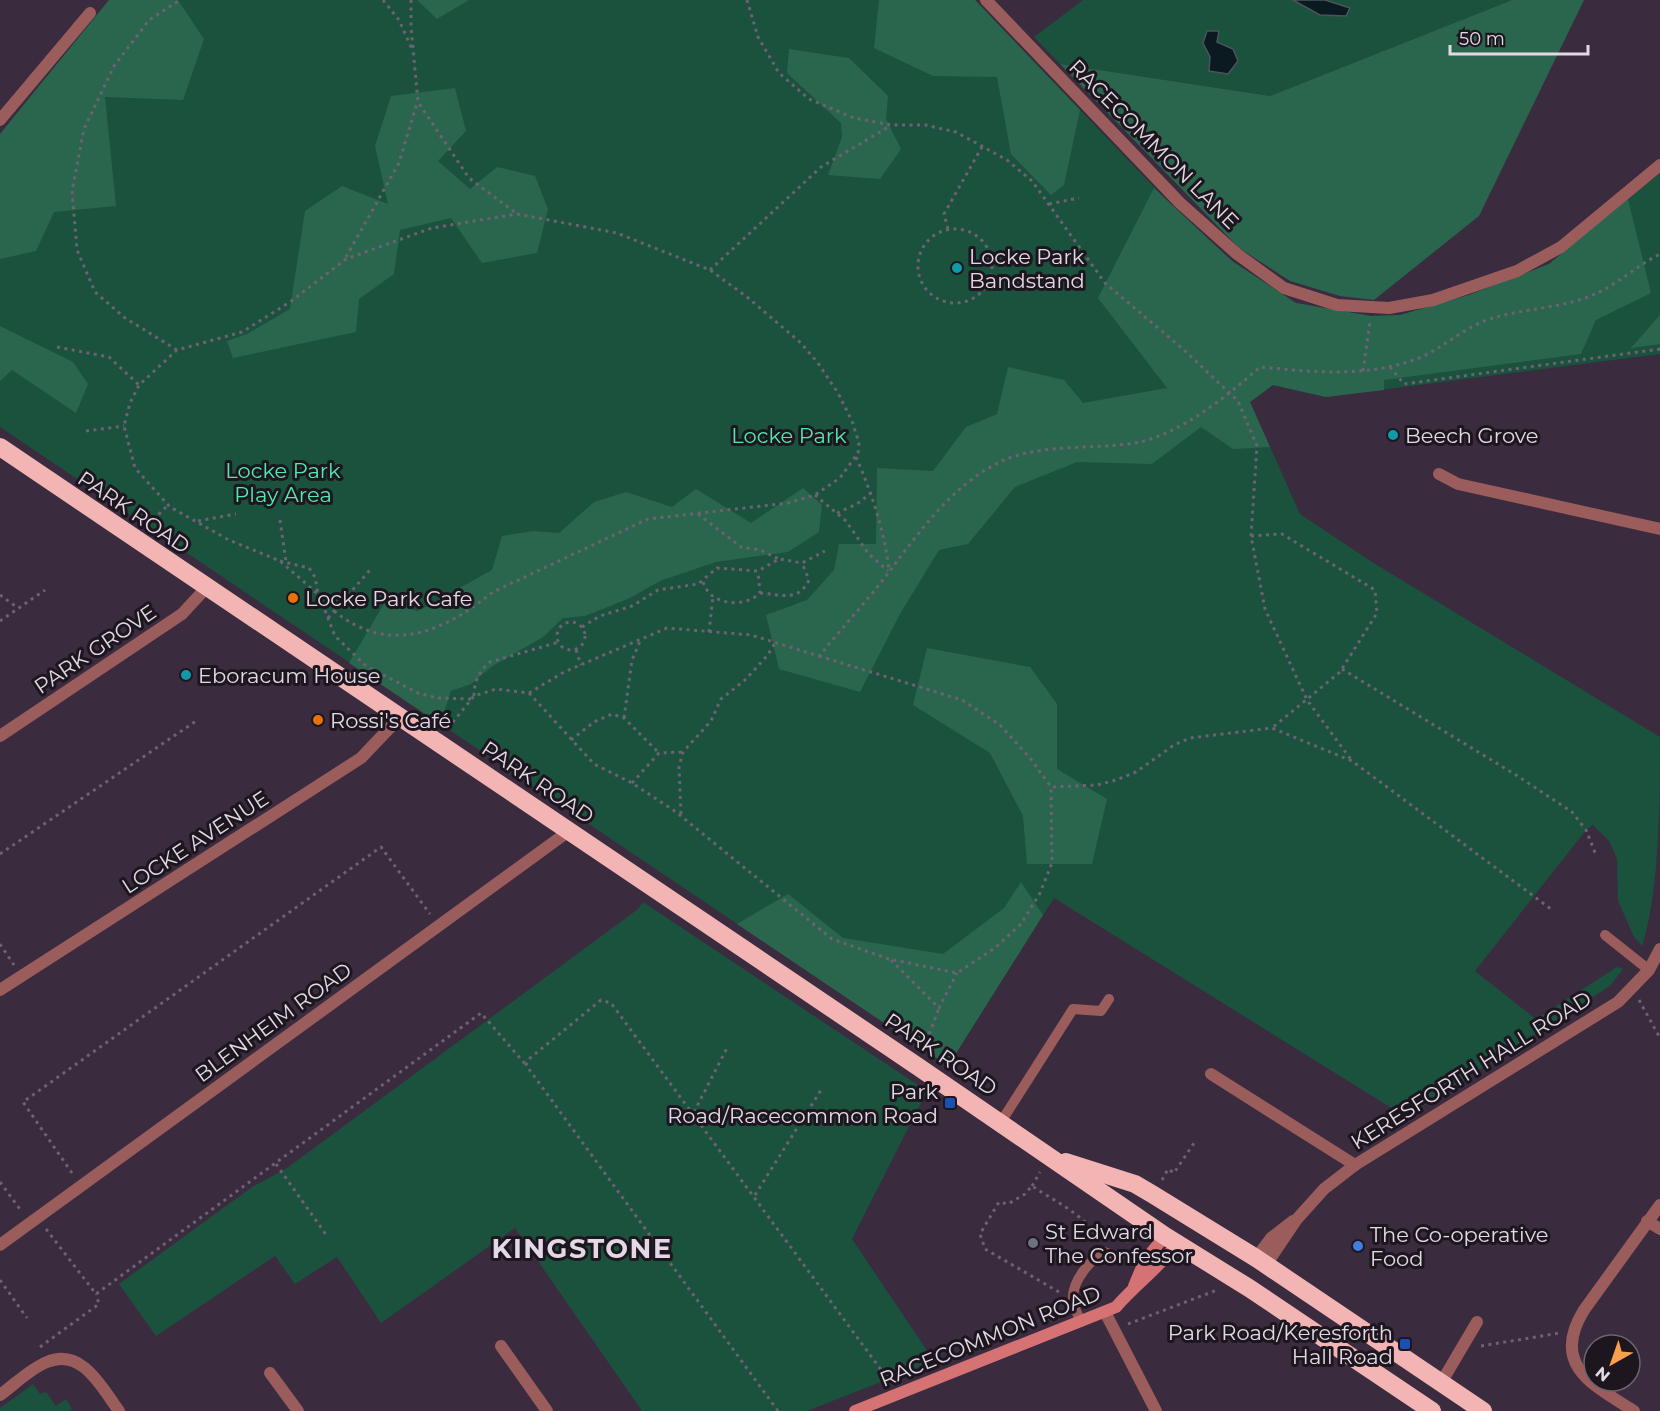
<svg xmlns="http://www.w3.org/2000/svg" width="1660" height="1411" font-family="Montserrat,sans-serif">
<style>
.green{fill:#1a523d}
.forest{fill:#2a664e}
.water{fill:#0b1920;stroke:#4c535b;stroke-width:1.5}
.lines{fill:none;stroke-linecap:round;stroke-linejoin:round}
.path{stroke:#6e6173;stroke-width:3;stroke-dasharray:3 4.5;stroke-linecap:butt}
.lane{stroke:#9b5c5c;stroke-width:10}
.street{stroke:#9b5c5c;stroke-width:12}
.secondary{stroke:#d57274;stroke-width:12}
.highway{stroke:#f3b5b4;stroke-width:18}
.culture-dot{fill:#0f9aa8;stroke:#1d161f;stroke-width:2}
.food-dot{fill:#e8710a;stroke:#1d161f;stroke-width:2}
.transit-dot{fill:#1a4fb4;stroke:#1d161f;stroke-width:2}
.worship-dot{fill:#6b7280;stroke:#1d161f;stroke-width:2}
.shop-dot{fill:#3f7fe0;stroke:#1d161f;stroke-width:2}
.labels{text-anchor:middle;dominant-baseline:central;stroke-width:6;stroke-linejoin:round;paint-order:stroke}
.street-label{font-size:21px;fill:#e3d9e6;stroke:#1d161f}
.poi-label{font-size:21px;fill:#e3d9e6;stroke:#1d161f;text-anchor:start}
.park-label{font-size:21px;fill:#4feab1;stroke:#1d161f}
.district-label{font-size:27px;font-weight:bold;letter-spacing:1.5px;fill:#e3d9e6;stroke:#1d161f}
</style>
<rect width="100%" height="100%" fill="#3a2b3f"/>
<g class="green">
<path d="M109,0H975L1173,207L1232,261L1296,303L1371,316L1400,315L1469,295L1549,264L1660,173V354L1326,397L1273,385L1250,402L1300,514L1372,562L1660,737C1660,799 1660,890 1642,946L1634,937L1618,901L1617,859L1609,841L1593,825L1586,830L1475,971L1536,1019L1617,967L1623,969L1610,986L1406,1117L1054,898L948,1066L0,427V134Z"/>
<path d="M1083,0H1512L1270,96L1060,64L1034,37Z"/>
<path d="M643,902L927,1091L852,1239L934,1361L807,1411H642L515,1228L381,1323L337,1257L295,1284L275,1256L156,1336L119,1284L252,1187L287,1168L638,909Z"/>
<path d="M33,1384L40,1394L46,1392L56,1406L66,1399L72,1409L69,1411H0V1408Z"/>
</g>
<g class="forest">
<path d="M109,0H178L204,39L183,100L105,97L116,206L54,212L36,251L0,259V134Z"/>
<path d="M417,0H469L437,19Z"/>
<path d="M879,0H975L1080,110L1064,185L1051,195L1011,154L997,77L933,76L874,48Z"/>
<path d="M1512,0H1584L1479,216L1374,300L1340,296L1290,281L1239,248L1060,64L1270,96Z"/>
<path d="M789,49L849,58L888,96L886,119L901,149L880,179L828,175L842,137L841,123L787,73Z"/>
<path d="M455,88L466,131L438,161L470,189L497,167L535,176L548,209L537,253L482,263L451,218L400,230L394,274L359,299L356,332L233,358L227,341L247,334L290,309L305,211L342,186L388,204L375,146L391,96Z"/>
<path d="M1154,188L1232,261L1296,303L1371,316L1400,315L1469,295L1549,264L1628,199L1651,293L1596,320L1581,354L1384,380V390L1326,397L1273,385L1250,402L1270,447L1233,449L1201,427L1152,464L1077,462L1015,487L968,544L939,550L900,614L860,692L779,669L766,615L807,600L834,570L839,544H876L877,468L933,471L966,427L997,414L1008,367L1064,380L1083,403L1167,388L1098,298Z"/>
<path d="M1660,315V344L1631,348Z"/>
<path d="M0,326L73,362L88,384L76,413L12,370L0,381Z"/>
<path d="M803,488L822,505L819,532L788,552L716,562L660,581L630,598L585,616L563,618L543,637L491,667L471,684L451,691L440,724L349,663L385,602L418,611L492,570L502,536L533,531L559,533L594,502L626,492L672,507L696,489L751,523Z"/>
<path d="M927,648L1030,667L1057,704V769L1107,799L1092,864H1027L1023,816L990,753L913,705Z"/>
<path d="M1021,882L1043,915L948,1066L737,924L788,894L843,938L943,954L1004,908Z"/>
</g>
<g class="water">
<path d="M1293,0H1325L1350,8L1346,16L1320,15Z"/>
<path d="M1207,31H1219L1217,42L1233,49L1238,61L1228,74L1209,71L1210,57L1203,43Z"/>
</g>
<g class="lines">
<g class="path">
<path d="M383,0L399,20L412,49"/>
<path d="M411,0V27L418,102L469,178L516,213"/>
<path d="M747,0L758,37L779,73L809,99L854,118L891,125H925L956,132L1007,160L1032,181L1105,283L1184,350L1238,401L1257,446L1251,536L1265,609L1307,700L1352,761"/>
<path d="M1049,204L1079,198"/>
<circle cx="955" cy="266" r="37"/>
<path d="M948,229L944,214L983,145"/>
<path d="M346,257L399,163L417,103"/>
<path d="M710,270L821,167L890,126"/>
<path d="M57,347L109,357L139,385"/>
<path d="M177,350L125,318L95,292L77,250L72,191L84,129L114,66L149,20L180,0"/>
<path d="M1390,367L1404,384L1660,349"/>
<path d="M1363,371L1370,322"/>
<path d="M86,431L124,426"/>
<path d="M856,457C872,494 884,529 889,570"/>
<path d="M815,495L846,521L868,553L888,571"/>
<path d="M837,513L857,504L871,493"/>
<path d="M698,514L741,547L760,550L779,559"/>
<path d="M280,520L286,562"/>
<path d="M198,521L236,514"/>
<path d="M148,525L168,505"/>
<path d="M1251,536L1282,534L1375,590L1377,613L1340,672L1272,728"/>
<path d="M280,561L309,568L315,577L318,594"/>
<path d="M703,582C710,605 743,609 760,593L758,572"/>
<path d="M760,593C780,594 798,603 809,580L802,563"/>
<path d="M0,595L18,608"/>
<path d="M334,611C390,656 443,632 493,592L648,519L788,503L815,495L840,478L858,453L859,443L852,421L838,393L818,363L801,343L747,297L710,270L617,233L517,214L432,228L346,259L290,302L242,332L177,350L139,385L130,403L124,426L135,468L170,507L229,540L280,561L319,595L335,636L366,666L418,693L437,698L471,699"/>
<path d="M328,618L370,570"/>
<path d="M0,621L45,590"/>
<circle cx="571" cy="636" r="14"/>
<path d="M582,627L600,616L632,606L658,590L698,584L717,568L758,571L779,559L802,563L825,551"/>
<path d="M709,632L713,596"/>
<path d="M576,650L581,665"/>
<path d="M819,656L962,700L1000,725L1030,758L1051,787L1097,785L1116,780L1136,772L1174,745L1190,738L1272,728L1352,761L1551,909"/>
<path d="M1342,669L1516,775L1572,812L1586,830L1596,855"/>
<path d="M529,693L594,764L632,783L676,812L832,939L889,959L957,973L995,948L1021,924L1040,893L1052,863L1051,787"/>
<path d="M474,696C474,682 479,671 490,662L559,642"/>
<path d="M624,718L632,660L641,639"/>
<path d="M448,728L474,696L496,689L529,693L564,672L667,628L751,635L819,656C842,628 867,601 889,572C919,532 952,486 998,463C1034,444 1088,449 1128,444C1175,439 1226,397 1260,367C1314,372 1367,378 1419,358C1443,348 1462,329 1487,320C1519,309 1553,309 1585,298C1613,289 1634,267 1660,254"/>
<path d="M571,740L594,722L612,714L624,718L659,753"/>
<path d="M632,783L659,753L683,752"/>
<path d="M681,814L679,767L683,752L711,721L721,699L745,680L767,656L775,643"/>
<path d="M0,854L196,721"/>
<path d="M0,944L14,965"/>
<path d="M891,960L939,1008L957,973"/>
<path d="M1639,1000L1660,1038"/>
<path d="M924,1048L939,1008"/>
<path d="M694,1112L727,1048"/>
<path d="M276,1164L327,1236"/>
<path d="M72,1173L23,1102L381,847L430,914"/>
<path d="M1162,1180L1168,1169L1174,1173L1194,1143"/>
<path d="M0,1182L22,1212"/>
<path d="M1032,1186L1040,1172"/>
<path d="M755,1195L821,1090"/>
<path d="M46,1229L96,1294L481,1013L526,1065"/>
<path d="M1126,1232L1129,1247"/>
<path d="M0,1280L27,1318"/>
<path d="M1059,1292L985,1249L980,1234L999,1202L1008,1204L1025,1194L1032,1186C1054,1201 1086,1215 1099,1240"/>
<path d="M1128,1324L1217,1290"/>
<path d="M1481,1346L1560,1333"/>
<path d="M40,1347L99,1304L96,1294"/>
<path d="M778,1411L526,1065L530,1058L601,1000L611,1003L890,1382"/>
</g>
<g class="lane">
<path d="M1605,935L1649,970"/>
<path d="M1001,1122L1073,1009L1101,1011L1109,999"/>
<path d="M1081,1322C1078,1315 1073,1306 1073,1299C1072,1281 1090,1260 1104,1252L1119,1257"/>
</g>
<g class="street">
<path d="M986,0L1180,203L1237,254L1284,288L1337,305L1389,308L1433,300L1517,271L1561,247L1660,165"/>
<path d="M0,120L90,13"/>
<path d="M1439,474L1458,484L1660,529"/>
<path d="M0,736L182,614L206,588"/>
<path d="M0,990L361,758L401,716"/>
<path d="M1211,1074L1355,1165"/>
<path d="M1647,1221L1660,1229"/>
<path d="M0,1245L569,831"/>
<path d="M1256,1258L1271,1238L1293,1221"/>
<path d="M1266,1265L1297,1219L1324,1189L1355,1165L1618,1002L1649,970L1660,949"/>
<path d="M1105,1312L1156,1411"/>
<path d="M501,1346L547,1411"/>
<path d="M270,1373L298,1411"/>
<path d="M1441,1383L1477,1322"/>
<path d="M0,1395C14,1385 31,1368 47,1362C82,1347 102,1388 119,1411"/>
<path d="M1634,1411C1593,1385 1550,1365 1584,1310L1660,1205"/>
</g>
<g class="secondary">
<path d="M1134,1286L1145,1260L1165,1236"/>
<path d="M855,1411L1116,1307C1136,1284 1159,1268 1177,1244"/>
</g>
<g class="highway">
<path d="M0,447L917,1066L1165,1236L1249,1288L1432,1411"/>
<path d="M1066,1162L1135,1184L1152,1194L1256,1258L1483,1411"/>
</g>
</g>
<g class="culture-dot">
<circle cx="957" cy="268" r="6"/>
<circle cx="1393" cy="435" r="6"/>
<circle cx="186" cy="675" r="6"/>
</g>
<g class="food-dot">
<circle cx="293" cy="598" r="6"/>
<circle cx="318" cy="720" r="6"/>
</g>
<g class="transit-dot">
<rect x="944" y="1097" width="12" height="12" rx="3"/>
<rect x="1399" y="1338" width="12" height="12" rx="3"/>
</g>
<circle class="worship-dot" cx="1033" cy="1243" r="6"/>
<circle class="shop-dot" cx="1358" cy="1246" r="6"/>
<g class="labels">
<g class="street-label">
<text transform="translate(1154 144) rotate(45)">RACECOMMON LANE</text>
<text transform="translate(134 512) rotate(34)">PARK ROAD</text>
<text transform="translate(95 649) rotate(-34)">PARK GROVE</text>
<text transform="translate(538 782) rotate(34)">PARK ROAD</text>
<text transform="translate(195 842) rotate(-33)">LOCKE AVENUE</text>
<text transform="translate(273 1022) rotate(-36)">BLENHEIM ROAD</text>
<text transform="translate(941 1054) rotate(34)">PARK ROAD</text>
<text transform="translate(1471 1070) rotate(-32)">KERESFORTH HALL ROAD</text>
<text transform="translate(990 1336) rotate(-22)">RACECOMMON ROAD</text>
</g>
<g class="poi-label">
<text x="969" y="256">Locke Park<tspan x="969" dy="24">Bandstand</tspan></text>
<text x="1405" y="435">Beech Grove</text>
<text x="305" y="598">Locke Park Cafe</text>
<text x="198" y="675">Eboracum House</text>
<text x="330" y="720">Rossi's Café</text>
<text x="938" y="1091" text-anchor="end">Park<tspan x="938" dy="24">Road/Racecommon Road</tspan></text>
<text x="1045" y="1231">St Edward<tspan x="1045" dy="24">The Confessor</tspan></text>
<text x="1370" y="1234">The Co-operative<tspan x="1370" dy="24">Food</tspan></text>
<text x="1393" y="1332" text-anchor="end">Park Road/Keresforth<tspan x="1393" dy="24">Hall Road</tspan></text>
</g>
<g class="park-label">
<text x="789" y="435">Locke Park</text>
<text x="283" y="470">Locke Park<tspan x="283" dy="24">Play Area</tspan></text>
</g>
<g class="district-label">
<text x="582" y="1248">KINGSTONE</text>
</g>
</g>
<g transform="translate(1612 1363) rotate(220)"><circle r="28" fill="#1d161f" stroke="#6c646f" stroke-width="1.5"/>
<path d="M0-4.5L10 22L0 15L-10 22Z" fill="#fa9f4e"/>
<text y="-9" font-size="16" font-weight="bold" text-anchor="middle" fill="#e3d9e6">N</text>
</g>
<path d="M1450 45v9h138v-9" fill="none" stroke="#e3d9e6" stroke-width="3"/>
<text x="1459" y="45" font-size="18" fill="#e3d9e6" stroke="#1d161f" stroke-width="4.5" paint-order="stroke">50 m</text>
</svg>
